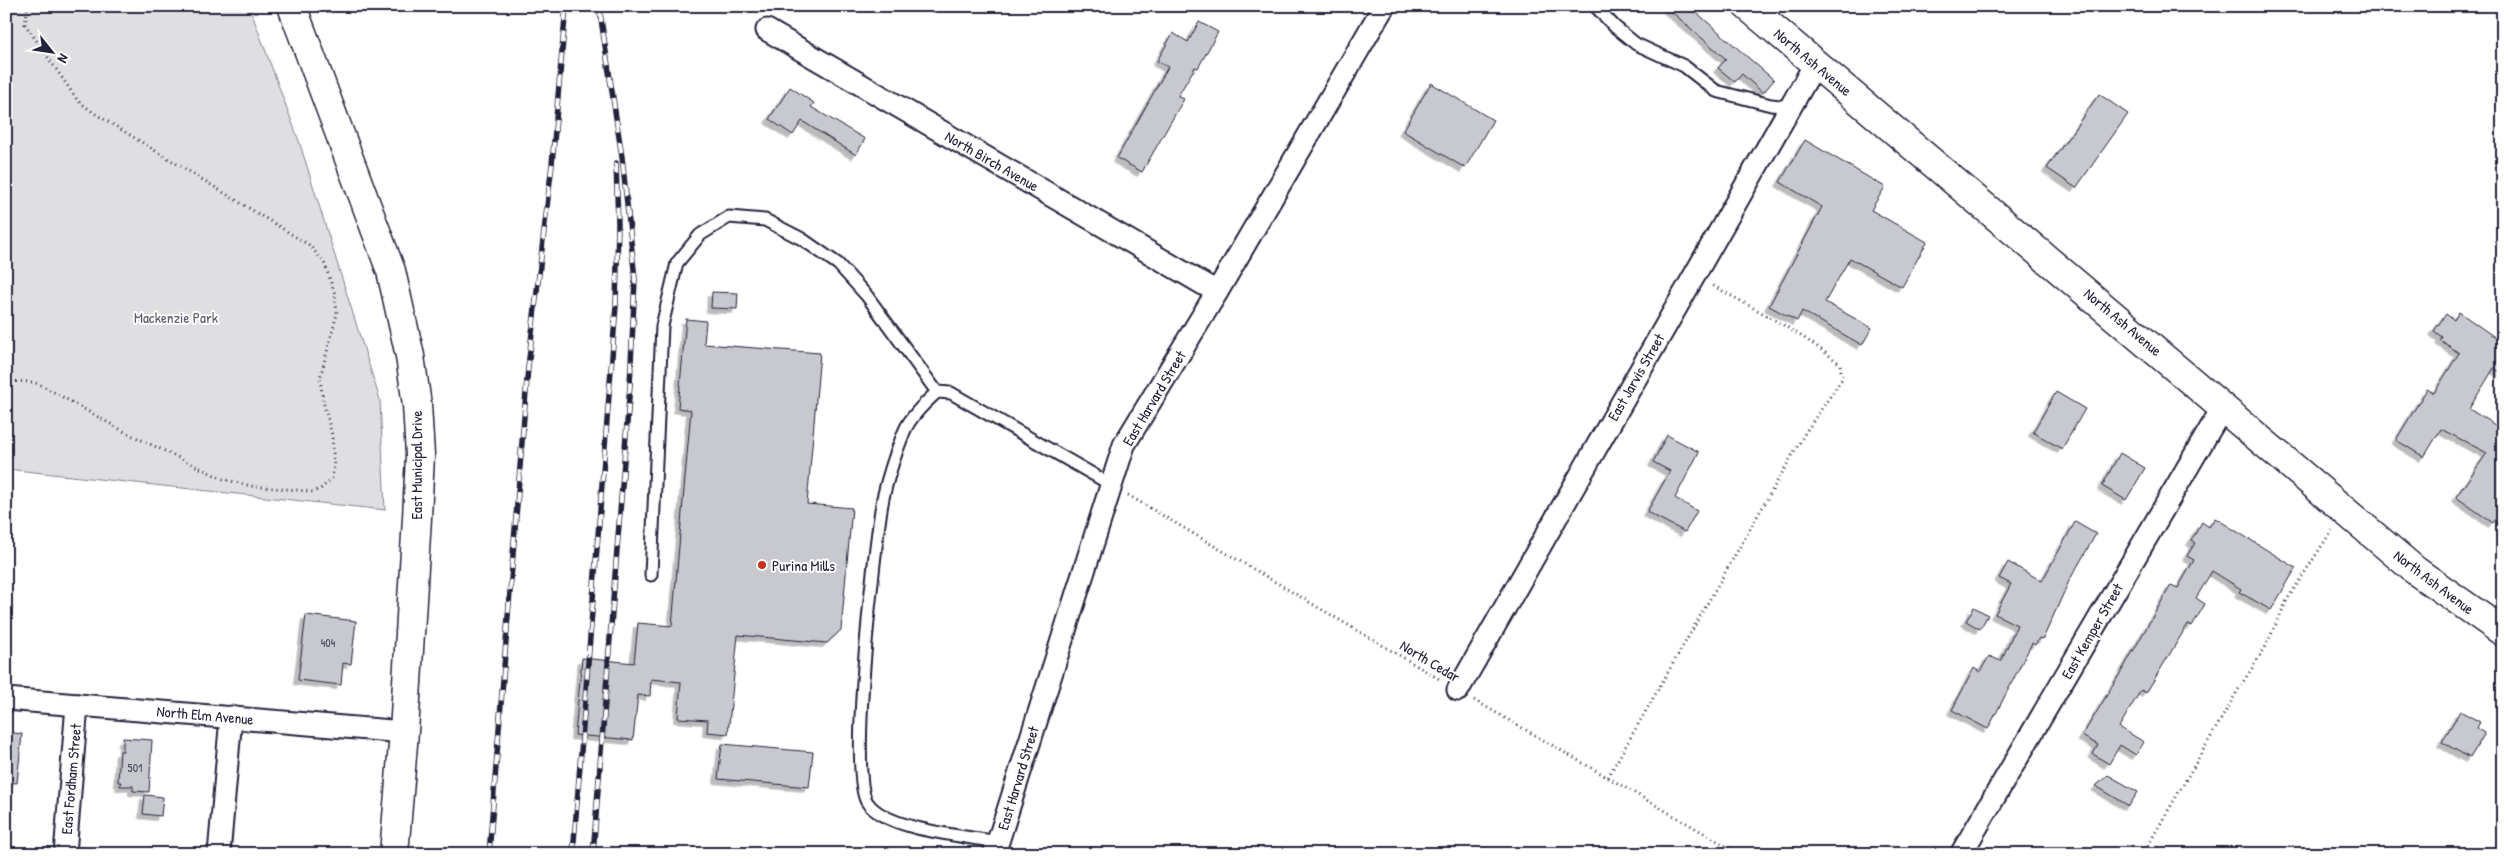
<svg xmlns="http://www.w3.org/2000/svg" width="2509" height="860" font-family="'Patrick Hand',sans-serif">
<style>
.green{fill:#dfdfe2;stroke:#80808e}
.building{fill:#c8c8cf;stroke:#22223b;filter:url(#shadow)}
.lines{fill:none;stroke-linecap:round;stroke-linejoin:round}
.service-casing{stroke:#22223b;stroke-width:15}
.minor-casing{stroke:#22223b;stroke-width:25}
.tertiary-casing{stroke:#22223b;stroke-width:31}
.path{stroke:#22223b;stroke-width:3;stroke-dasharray:1 4;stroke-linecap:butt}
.service{stroke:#fff;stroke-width:11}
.minor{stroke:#fff;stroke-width:21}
.tertiary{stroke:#fff;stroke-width:28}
.rail-casing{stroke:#22223b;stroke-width:5.5}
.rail{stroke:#fff;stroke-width:4;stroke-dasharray:11;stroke-linecap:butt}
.poi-dot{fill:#c8321e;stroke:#fff;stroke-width:2}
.labels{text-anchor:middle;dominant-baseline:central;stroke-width:4;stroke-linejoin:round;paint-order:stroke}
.number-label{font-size:12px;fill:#4c4c60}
.street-label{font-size:15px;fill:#22223b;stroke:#fff}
.park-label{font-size:15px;fill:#5b5b6d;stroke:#fff}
.poi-label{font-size:15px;fill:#22223b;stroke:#fff;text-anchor:start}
</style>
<defs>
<filter id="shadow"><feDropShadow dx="-4.5" dy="4.5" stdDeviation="0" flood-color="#0004"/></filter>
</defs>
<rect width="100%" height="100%" fill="#fff"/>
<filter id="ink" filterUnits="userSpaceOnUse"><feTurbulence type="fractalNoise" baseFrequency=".02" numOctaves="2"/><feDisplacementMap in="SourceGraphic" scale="10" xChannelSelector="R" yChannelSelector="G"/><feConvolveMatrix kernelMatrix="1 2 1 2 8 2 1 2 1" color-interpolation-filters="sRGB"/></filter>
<g filter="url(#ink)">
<path class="green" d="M6,6H249L299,141L380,400L385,510L6,469Z"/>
<g class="building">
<path d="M1665,6H1689L1774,80L1763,93L1742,74L1735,82L1718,68L1726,59Z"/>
<path d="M1199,22L1218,32L1198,68L1195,67L1178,96L1184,99L1142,172L1117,158L1168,67L1157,61L1173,33L1188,42Z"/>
<path d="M1431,83L1493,120L1465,168L1403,131Z"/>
<path d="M790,87L814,103L811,107L865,139L856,155L802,121L793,135L769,119Z"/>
<path d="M2099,94L2128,114L2076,188L2047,168Z"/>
<path d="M1805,140L1885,187L1871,210L1927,242L1902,287L1850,258L1825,302L1872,328L1862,345L1802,311L1797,321L1769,306L1822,207L1780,182Z"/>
<path d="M712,292L738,293L737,309L711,308Z"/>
<path d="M2459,312L2503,343V374L2494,368L2469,409L2503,430V508L2493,523L2456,497L2487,453L2441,429L2424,457L2396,440L2427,389L2434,393L2459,353L2440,340L2442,337L2434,331L2446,314L2454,320Z"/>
<path d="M686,319L706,321L704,344L820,353L807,504L852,508L841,630L827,643L738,635L728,734L707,732L708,720L678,718L681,682L651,679L650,696L638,695L633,740L575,735L582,658L634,663L638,623L672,626L691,410L678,408Z"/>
<path d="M2056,392L2085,409L2062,449L2033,432Z"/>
<path d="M1667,435L1699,452L1675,498L1697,511L1685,532L1647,512L1670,471L1653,462Z"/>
<path d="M2120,453L2145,468L2126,500L2102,486Z"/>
<path d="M2215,518L2296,568L2271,610L2239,592L2241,589L2212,571L2196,598L2205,604L2192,626L2188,624L2146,693L2141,690L2119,727L2144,742L2136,755L2120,745L2109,764L2093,754L2098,745L2082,736L2124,667L2171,585L2178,588L2194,560L2187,556L2195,543L2191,541L2202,522L2209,527Z"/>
<path d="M2075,522L2096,534L2069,581L2043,639L2039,638L2035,645L2032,643L1988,729L1952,710L1974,668L1980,672L1989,656L2001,661L2017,625L1995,614L2011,584L1999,578L2008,562L2042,581Z"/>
<path d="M1974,607L1988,615L1980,629L1966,621Z"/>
<path d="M306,615L356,621L351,664L343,663L341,685L298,680Z"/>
<path d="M2460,711L2480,722L2477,728L2485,733L2470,758L2442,742Z"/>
<path d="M6,732L22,734L17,783L6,782Z"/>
<path d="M123,738L152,740L149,792L133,791V786H120L121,782H118L120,751H123Z"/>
<path d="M722,744L813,752L809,787L718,779Z"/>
<path d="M2108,775L2138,792L2129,806L2096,786Z"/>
<path d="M145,795L163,797L161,816L143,814Z"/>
</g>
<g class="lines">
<g class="service-casing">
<g id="service">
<path d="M1595,6L1615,27L1636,44L1684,66L1716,91L1771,105L1790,107"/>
<path d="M651,575L662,326L677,263L700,235L729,217L765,220L802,239L838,264L867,296L937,392"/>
<path d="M997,842C965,836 885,830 867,802C848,774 875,541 883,498C888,476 896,452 904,432C910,417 925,403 937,392L951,393L1110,484"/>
</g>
</g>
<g class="minor-casing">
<g id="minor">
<path d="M767,30L1217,292"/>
<path d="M1458,690L1815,64"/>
<path d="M6,699L404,732"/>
<path d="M65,854L77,705"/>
<path d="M219,854L231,717"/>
<path d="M994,854L1124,445L1217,292L1384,6"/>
<path d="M1961,854L2223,407"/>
</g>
</g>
<g class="tertiary-casing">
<g id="tertiary">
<path d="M292,6L391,271L410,356L417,405L420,455L417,518L404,732L394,854"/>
<path d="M1747,6L2416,571L2503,632"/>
</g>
</g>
<g class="path">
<path d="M6,381L33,382L41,385L125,432L223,479L251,486L297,490L313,492L322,488L332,478L334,466L332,435L323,401L320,378L337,314L335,294L324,262L309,245L94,113L78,101L25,24L28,6"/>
<path d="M1128,495L1441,680"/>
<path d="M1474,700L1740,854"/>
<path d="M1608,777L1805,433L1842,379L1840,364C1801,332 1756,310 1712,285"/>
<path d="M2143,854L2238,690L2265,648L2287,600L2332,530"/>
</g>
<use href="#service" class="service"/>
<use href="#minor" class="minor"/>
<use href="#tertiary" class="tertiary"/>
<g class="rail-casing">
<g id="rail">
<path d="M489,854L528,367L552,164L566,6"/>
<path d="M573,854L616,306L618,224L616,163"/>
<path d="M593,854L630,385L635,279L622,157L599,6"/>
</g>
</g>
<use href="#rail" class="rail"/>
</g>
</g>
<circle class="poi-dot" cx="762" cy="565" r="5"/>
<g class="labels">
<g class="number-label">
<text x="328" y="642">404</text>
<text x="135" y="767">501</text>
</g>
<g class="street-label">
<text transform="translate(1813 62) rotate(40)">North Ash Avenue</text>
<text transform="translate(992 161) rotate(30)">North Birch Avenue</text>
<text transform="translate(2123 322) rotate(40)">North Ash Avenue</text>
<text transform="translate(1636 377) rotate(-60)">East Jarvis Street</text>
<text transform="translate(1154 398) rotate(-59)">East Harvard Street</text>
<text transform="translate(416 465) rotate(-90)">East Municipal Drive</text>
<text transform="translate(2434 582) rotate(37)">North Ash Avenue</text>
<text transform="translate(2092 631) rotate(-60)">East Kemper Street</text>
<text transform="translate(1430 661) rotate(31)">North Cedar</text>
<text transform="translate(205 715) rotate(5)">North Elm Avenue</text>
<text transform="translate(1018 778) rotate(-73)">East Harvard Street</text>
<text transform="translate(71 779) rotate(-85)">East Fordham Street</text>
</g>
<g class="park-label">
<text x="176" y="317">Mackenzie Park</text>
</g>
<g class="poi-label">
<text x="772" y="565">Purina Mills</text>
</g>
</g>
<rect width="2509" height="860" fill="none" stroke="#fff" stroke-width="25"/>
<rect x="12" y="12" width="2484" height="835" fill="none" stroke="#22223b" stroke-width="2" filter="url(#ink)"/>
<g transform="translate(52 52) rotate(120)" stroke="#ffffff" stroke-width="4" paint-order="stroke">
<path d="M0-4L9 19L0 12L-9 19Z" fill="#22223b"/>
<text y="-8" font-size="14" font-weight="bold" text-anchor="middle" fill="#22223b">N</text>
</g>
</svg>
